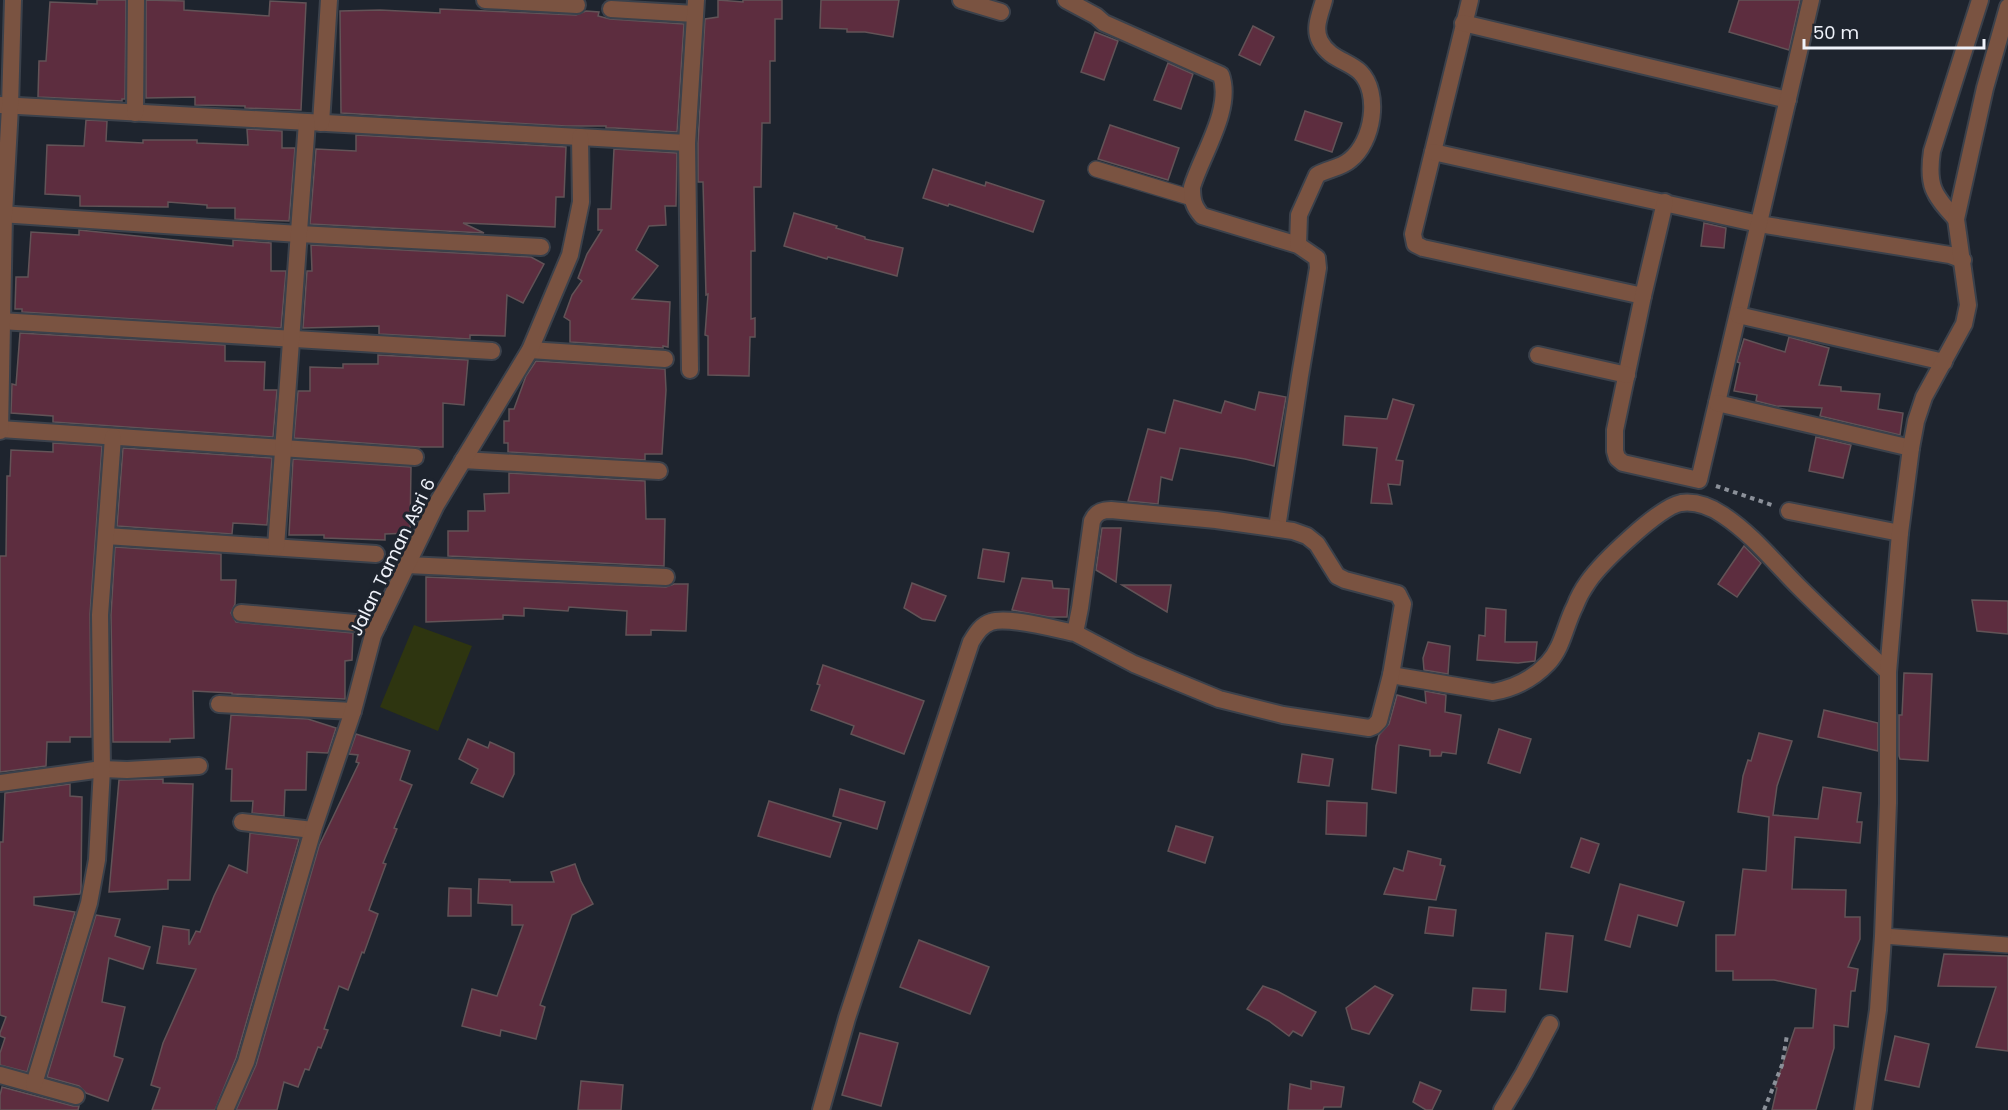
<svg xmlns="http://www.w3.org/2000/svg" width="2008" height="1110" font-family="Poppins,sans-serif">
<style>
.green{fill:#2e3510}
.building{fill:#5d2d3f;stroke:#625357;stroke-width:1.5}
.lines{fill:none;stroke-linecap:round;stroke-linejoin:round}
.service-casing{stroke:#3b414b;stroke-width:18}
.minor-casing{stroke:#3b414b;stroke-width:20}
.path{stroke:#8b9099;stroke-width:4;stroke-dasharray:4.5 4.5;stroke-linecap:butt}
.service{stroke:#7a5341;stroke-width:15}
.minor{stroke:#7a5341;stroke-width:16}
.labels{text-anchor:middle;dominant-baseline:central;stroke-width:6;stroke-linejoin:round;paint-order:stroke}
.street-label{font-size:18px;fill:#eff2fa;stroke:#1e242e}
</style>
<rect width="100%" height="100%" fill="#1e242e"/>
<path class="green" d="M414,625L472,646L438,731L380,707Z"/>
<g class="building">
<path d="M97,0H126L125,99H122V101L38,97L39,61H46L50,2L97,4Z"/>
<path d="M146,0L184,1V10L269,16L270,1L306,3L301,110L245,108V106L195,105V97L146,98Z"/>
<path d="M718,0L743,2V0H782V19H775V61H770V123H762L761,187H754L755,251H751V319L755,318V337H750L749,376L708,375V336L705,335L708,294L706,295L703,182H698V143L705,19L718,17Z"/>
<path d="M821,0H899L893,37L865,32H847V29L820,28Z"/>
<path d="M1739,0H1800L1789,50L1729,32Z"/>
<path d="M440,9L576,15L586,11L599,12L598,16L610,19L684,24L677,132L615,128H606V126H566L341,113L340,11L380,10L440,13Z"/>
<path d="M1253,26L1274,37L1260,65L1239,55Z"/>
<path d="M1095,32L1118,41L1104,80L1081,72Z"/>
<path d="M1168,63L1193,74L1181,109L1154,100Z"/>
<path d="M1305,111L1342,123L1332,152L1295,140Z"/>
<path d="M86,120L107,121L106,141L143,143V140H197V143L248,145L247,129L282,131V148H295L289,221L235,219V208H207V205L168,202V207L80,206V196L45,194L47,145L84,146Z"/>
<path d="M1110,125L1179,148L1168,180L1098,159Z"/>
<path d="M356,135L566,147L564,197H556L555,227L463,223L484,233L310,224L316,149L356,151Z"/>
<path d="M614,149L677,153L676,206H665L666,225L649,226L636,250L658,266L632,299L670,302L668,347L663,346V348L570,342V321L564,317L572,295L582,281L578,278L587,254L602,230H598V209H611Z"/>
<path d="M933,169L985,186L986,182L1044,201L1033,232L949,204L948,206L923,198Z"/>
<path d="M794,213L837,226L836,228L865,237V239L903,248L897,276L828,257L827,259L784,246Z"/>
<path d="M1704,223L1726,228L1724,248L1701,246Z"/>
<path d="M79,230L233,246V240L271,243V271H286L281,328L22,312V309H15L16,277H28L31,232L79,235Z"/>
<path d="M311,245L531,257L544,264L523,303L507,295L505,336L470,335V339L379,334V326L303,328L307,271H312Z"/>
<path d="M20,333L225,345V361L265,362L264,390H277L273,437L53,422V416L11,413L12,384L16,385Z"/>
<path d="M1789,337L1829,348L1819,385L1841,387V391L1880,394L1878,409L1903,413L1900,435L1820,416L1822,408L1776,406L1756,401L1757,395L1734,391L1740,363L1737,362L1744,339L1785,352Z"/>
<path d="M378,355L468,360L464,405L443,403V447H419L294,438L298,391H310V367L343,368V364H378Z"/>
<path d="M536,361L665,369L666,390L662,454H645V460L508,452V443H504V421H509V409H514L526,376Z"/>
<path d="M1259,392L1286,397L1274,466L1245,459L1180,448L1172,480L1161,477L1158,504L1128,501L1148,429L1165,433L1174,400L1221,413L1225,401L1255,410Z"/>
<path d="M1393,399L1414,405L1396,460L1403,461L1400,485L1388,484L1392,504L1371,503L1377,448L1343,445L1345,416L1387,419Z"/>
<path d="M1816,437L1851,445L1843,478L1809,471Z"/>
<path d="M53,443L102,446L90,614L91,737H70V742H47L46,766L0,772V556H6L7,476H10L11,450L53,452Z"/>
<path d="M123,448L272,458L267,525L233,523L232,534L117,526Z"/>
<path d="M293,459L411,467L410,533L385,534V540L324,538V535H289Z"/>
<path d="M509,473L645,481L646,519H665L664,566L448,556V531H468V511H485L484,494L509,493Z"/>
<path d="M1102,528H1121L1116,582L1096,570Z"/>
<path d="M1744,546L1761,563L1737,597L1718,584Z"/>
<path d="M115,547L221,554V580H236L235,604L231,613L236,622L353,633L352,660L345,661V699L232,694V693L193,691L194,738L170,739V742H113L111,615Z"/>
<path d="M983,549L1009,553L1004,582L978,578Z"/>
<path d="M426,577L666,587L674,584H688L686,631L651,630V635H626L627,611L569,607L568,611L524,608V616L503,615V619L426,622Z"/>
<path d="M1022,578L1052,581L1053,588L1069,589L1067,617H1049L1012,610Z"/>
<path d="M912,583L946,596L935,621L922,619L904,608Z"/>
<path d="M1122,585H1171L1167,612Z"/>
<path d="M1972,600L2008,601V634L1977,631Z"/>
<path d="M1486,608L1506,610L1505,642H1537L1535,661L1518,663L1477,660L1479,635L1485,636Z"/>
<path d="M1428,642L1450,646L1448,674L1424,670L1423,658Z"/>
<path d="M823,665L924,701L904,754L851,734L854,726L811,710L820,685L817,684Z"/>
<path d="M1904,673L1932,674L1928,761L1900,759L1899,756V715H1902Z"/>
<path d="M1425,691L1446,695L1445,712L1461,715L1456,754L1442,752L1441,756H1430V750L1399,745L1396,793L1372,789L1376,746L1379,735L1389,724L1397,695L1426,703Z"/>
<path d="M1824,710L1878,723V751L1818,737Z"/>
<path d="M231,715L308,719L336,728L328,753L307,752L306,790H285L284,816L252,813L253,801H231L232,769H226Z"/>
<path d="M1499,729L1531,739L1520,773L1488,763Z"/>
<path d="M1759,733L1792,741L1777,786L1773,815L1818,819L1823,787L1861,793L1857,822H1862L1860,843L1795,837L1792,889L1846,890L1845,917H1860V939L1848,967L1858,969L1855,991H1851L1848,1027L1834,1025V1048L1816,1110H1772L1777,1088L1775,1087L1795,1028H1813L1816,989L1774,980H1733V971H1716V935H1735L1743,869L1766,871L1769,817L1738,812L1743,776L1748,760L1751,761Z"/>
<path d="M356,734L410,751L400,780L412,785L394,828L397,829L383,863L386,864L369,910L378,914L364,953L362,952L348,990L339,986L324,1029L328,1030L321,1048L318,1047L309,1070L305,1069L298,1087L284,1082L277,1110H236L256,1065L319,846L359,763L356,762L358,755L349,754Z"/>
<path d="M468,739L488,748L490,742L514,753V774L503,797L471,783L478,769L459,759Z"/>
<path d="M1302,754L1333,759L1329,786L1298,782Z"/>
<path d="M163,779V783L193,784L190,880H168V889L109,892L119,780Z"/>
<path d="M70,784V796L82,797L81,890L80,894L34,897V905L75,912L27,1072L0,1065V1053L5,1038L0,1036V1033L6,1017L0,1015V842H3L5,793Z"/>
<path d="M840,789L885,802L877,829L833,816Z"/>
<path d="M769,801L841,823L830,857L758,836Z"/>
<path d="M1327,801L1367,803L1366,836L1326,834Z"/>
<path d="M1176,826L1213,837L1205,863L1168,851Z"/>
<path d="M250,833L299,839L236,1058L215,1110H152L160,1088L151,1085L163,1043L196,969L157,963L163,926L189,930V945L196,931L200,932L214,896L229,865L247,873Z"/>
<path d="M1581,838L1599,844L1589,873L1571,867Z"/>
<path d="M1408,851L1441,859L1440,865L1445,866L1436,900L1384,894L1394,868L1403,871Z"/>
<path d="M575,864L581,881L593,904L572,915L540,1005L545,1007L536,1039L501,1030L500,1036L462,1026L472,989L497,996L523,925H512V905L478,903L479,879L510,880V882H554L551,872Z"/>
<path d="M1620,884L1684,902L1677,926L1638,915L1630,947L1605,940Z"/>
<path d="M449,888L471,889V916H448Z"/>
<path d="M1429,907L1456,910L1453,936L1425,933Z"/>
<path d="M96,915L120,919L115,936L150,947L143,969L109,958L102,1002L125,1007L114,1056L123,1059L108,1101L86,1093L79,1086L47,1077Z"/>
<path d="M1546,933L1573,936L1567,992L1540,989Z"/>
<path d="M919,940L989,967L970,1014L900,987Z"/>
<path d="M1944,954L2008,956V1051L1976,1047L1996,987L1938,986Z"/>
<path d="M1263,986L1277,991L1316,1012L1302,1036L1293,1031L1289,1036L1269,1021L1247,1009Z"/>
<path d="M1375,986L1393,995L1369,1034L1352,1029L1346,1008Z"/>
<path d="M1473,988L1506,990L1505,1012L1471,1010Z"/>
<path d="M860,1033L898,1043L881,1106L842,1095Z"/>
<path d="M1895,1036L1929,1044L1919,1087L1885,1080Z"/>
<path d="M581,1081L623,1085L621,1110H578Z"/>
<path d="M1311,1081L1344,1087L1341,1107H1324L1323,1110H1288L1290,1084L1311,1089Z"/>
<path d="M1420,1082L1441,1091L1432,1110H1426L1413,1102Z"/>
<path d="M2,1087L73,1106H79L78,1110H0V1095Z"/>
</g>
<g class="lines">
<g class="service-casing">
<g id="service">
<path d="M1096,169L1192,198"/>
<path d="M1883,936L2008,945"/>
</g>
</g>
<g class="minor-casing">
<g id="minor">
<path d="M485,0L577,5"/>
<path d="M961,0L1001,12"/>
<path d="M1066,0L1096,16L1104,23L1221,75C1233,109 1202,154 1192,187C1192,199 1193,206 1202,216L1298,245L1317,258L1318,268L1300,376L1277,528"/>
<path d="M1470,0L1413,234L1415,244L1423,248L1643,296"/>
<path d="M611,9L695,14"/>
<path d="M1463,23L1788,100"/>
<path d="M0,105L687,143"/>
<path d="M135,113L136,0"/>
<path d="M321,123L329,0"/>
<path d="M1433,152L1759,224L1950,255L1963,260"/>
<path d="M1665,202L1643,296L1615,430V451L1617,458L1623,463L1699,480L1811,0"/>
<path d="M0,214L299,234L541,247"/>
<path d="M1956,219C1933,195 1927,185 1932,151L1980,0"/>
<path d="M1298,245L1299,215L1317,175C1327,169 1341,168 1350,160C1373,142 1381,93 1360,72C1349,61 1329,59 1320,41C1313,28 1321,12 1324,0"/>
<path d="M1738,315L1944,362"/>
<path d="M0,321L492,351"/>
<path d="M530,350L665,359"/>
<path d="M1538,355L1627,375"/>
<path d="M690,370L687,143L696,0"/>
<path d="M1717,403L1911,448"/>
<path d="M0,429L415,457"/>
<path d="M0,431L4,214L10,107L13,0"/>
<path d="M463,460L659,471"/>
<path d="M1789,511L1900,533"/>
<path d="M106,536L376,554"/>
<path d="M276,547L307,122"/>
<path d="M407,565L666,577"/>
<path d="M241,613L378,625"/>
<path d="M1391,675L1493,692C1515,688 1533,679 1548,663C1563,647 1565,625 1575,606C1578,598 1583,589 1588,582C1601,563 1659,507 1681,503C1696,501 1711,507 1723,515C1753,535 1774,562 1799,587C1828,616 1858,644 1888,672"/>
<path d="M219,704L353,711"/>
<path d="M0,783L102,769L127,770L199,766"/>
<path d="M242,822L313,830"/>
<path d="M0,1075L76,1096"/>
<path d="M34,1084L89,903L97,860L102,769L100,615L113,437"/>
<path d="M225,1110L246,1062L313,830L353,711L373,635L436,505L530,350L570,255L581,202L580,137"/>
<path d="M821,1110L847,1018L971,642C976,634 981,625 991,622C1008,616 1055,629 1075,633L1080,608L1092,521C1096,512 1102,510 1111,510L1216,520L1293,531L1307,536L1317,544L1337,576L1345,580L1398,594L1403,604L1391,675L1379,721L1374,726L1369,728L1283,715L1219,699L1134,664L1075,633"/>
<path d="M1502,1110L1524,1073L1550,1024"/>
<path d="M1863,1110L1878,1010L1883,936L1888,803V672L1900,533L1911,448L1916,421L1924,397L1964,324L1968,305L1956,219L1985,88L2008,7"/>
</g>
</g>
<g class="path">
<path d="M1716,486L1772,505"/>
<path d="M1764,1110L1782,1065L1787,1035"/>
</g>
<use href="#service" class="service"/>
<use href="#minor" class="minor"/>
</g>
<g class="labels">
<g class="street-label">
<text transform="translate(392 557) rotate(-64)">Jalan Taman Asri 6</text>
</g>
</g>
<path d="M1804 39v9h180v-9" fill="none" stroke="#eff2fa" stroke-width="3"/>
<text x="1813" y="39" font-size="18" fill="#eff2fa" stroke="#1e242e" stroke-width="4.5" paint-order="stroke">50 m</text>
</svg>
